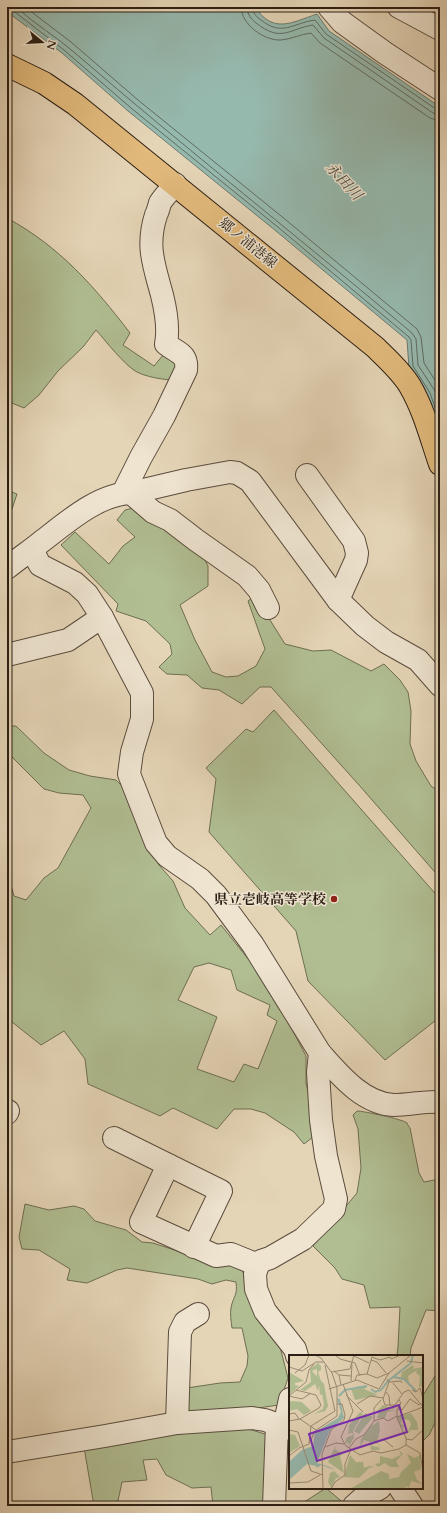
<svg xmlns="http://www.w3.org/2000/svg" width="447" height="1513" font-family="Cardo,'Noto Serif JP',serif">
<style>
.green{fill:#b0be92;stroke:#6e6e53;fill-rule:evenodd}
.water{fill:#96b9ae;stroke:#6b7b70}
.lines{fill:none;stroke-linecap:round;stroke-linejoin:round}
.shore{stroke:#606c61;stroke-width:1}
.minor-casing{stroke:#5a4c3d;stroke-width:24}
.major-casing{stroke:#2b1e14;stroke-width:24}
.minor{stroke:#eee4d0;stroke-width:22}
.major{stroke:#e2ba7c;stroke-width:22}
.poi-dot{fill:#8f2418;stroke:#eee4d0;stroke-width:1.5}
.labels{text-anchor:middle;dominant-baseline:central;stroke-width:3;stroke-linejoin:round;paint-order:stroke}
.street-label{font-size:14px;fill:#2b1e14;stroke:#eee4d0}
.poi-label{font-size:14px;font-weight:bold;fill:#2b1e14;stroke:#eee4d0;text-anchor:end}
.water-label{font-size:15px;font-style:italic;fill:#4b4c42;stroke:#eee4d0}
.inset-river{fill:none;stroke:#96b9ae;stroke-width:2}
.inset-road{fill:none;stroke:#9b8c76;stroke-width:1}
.view{fill:#7b2cbf;fill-opacity:0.15;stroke:#7b2cbf;stroke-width:2}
.inset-edge{fill:none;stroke:#2b1e14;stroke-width:2}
</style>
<rect width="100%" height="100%" fill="#e5d5b7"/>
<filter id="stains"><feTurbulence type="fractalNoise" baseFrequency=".005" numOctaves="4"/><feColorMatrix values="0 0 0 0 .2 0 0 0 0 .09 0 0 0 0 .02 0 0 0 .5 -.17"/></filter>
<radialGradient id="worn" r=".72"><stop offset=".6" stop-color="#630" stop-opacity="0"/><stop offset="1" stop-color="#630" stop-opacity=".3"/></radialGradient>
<g class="green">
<path d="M7,218C60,247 94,286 130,333L123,345L154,366L164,354L174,359L176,366L171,380C160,379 147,377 137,372C125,366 105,340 96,330L83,347L58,371L39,395L24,408L7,401Z"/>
<path d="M7,490L17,494L11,512L7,510Z"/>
<path d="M133,508L202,554L208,566V586L180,605L195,640L212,672L226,677L238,676L256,666L265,649L248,601L255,596L285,644L313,651L331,650L371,671L384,664L400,680L408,692L411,711L410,744L416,761L431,786L440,792V878L359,785L271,687H260L242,704L219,690L202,688L187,675L167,674L159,667L172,654L170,644L146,621L116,611L118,604L61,545L75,532L109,564L123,546L135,537L117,520L125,510Z"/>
<path d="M274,710L440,899V1017L385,1060L308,981L296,931L209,832L216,779L206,768L246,729L253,732Z"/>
<path d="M7,726H16L44,753L69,770L90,776L116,780L126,790L159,865L173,881L185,908L210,935L221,925L269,985L306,1056V1083L311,1105L313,1137L304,1144L294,1132L265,1113L251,1109H234L217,1129L173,1108L160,1116L88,1084L85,1059L64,1031L41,1045L7,1018V878L10,881L14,896L26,900L44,878L58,868L91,808L83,795L59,793L44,789L7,752ZM209,963L231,970L237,990L270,1005L267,1015L277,1021L258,1069L244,1064L234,1082L197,1069L217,1017L178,1000L194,967Z"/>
<path d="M357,1111C363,1111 402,1119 407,1123C407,1124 410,1128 410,1128L419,1173L424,1182L440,1179V1311L426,1310L411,1348L410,1356H397L398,1347L400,1307L370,1308L364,1285L342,1279L335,1268L313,1246L357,1193L361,1168L358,1129L353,1115Z"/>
<path d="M25,1204L49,1210L74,1206L84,1209L95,1221L126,1230L142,1242L153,1243L214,1263L242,1266L248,1298L279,1343L288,1378L279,1405L230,1412L183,1413L187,1388L220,1383L240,1382L247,1366L248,1356L242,1328H232C231,1321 230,1314 231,1308C233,1296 238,1296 236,1282L226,1280L212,1284L198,1279L127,1268L117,1270L87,1283L67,1280L70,1269L39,1250L22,1249L19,1237Z"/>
<path d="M440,1368V1413L429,1435L422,1442V1397Z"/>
<path d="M236,1425L271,1436V1506H213L211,1487L192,1488L166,1475L157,1459L143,1460L147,1480L122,1482L118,1501L94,1506L84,1447Z"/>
<path d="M326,1488L347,1506H298Z"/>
</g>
<path class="water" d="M7,7H255C273,34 291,23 317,14L329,31L440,107V435L409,368L407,340L276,231L128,111L62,53L10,14L7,10Z"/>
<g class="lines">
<g class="shore">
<path d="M16,7C34,24 57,37 75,53C186,149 301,239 412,333L416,339L418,365L435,391L440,407"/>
<path d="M25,7L71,42L138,100L286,220L417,329L421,337L424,363L440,388"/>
<path d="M241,7C241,24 264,41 281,40C292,39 301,34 311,33L320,43L430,118L440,121"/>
<path d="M247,7C247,14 251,19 256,23C282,43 288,29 313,25L324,38L433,113L440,115"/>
<path d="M252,7C253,13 256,17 261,20C282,37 293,23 315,20L326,34L436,109L440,110"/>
<path d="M7,8L11,9L64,50L131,108L279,228L409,337L411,340L413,366L430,393L440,422"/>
</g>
<g class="minor-casing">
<g id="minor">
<path d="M329,7L342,22L385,53L440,89"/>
<path d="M399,7L440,29"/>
<path d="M307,475L354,541L357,553L356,560L338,600"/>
<path d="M123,493L141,457L164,416L186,370C188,353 177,353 166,344C169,328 166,311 162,295C154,265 146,246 156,215C158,211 159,207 160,203C164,196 171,190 175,184"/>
<path d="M131,493L153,512L170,520L196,540L247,576L259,590L268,608"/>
<path d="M32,550L40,565L75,583L87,594L102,617L142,693V719L132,752L129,774L156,843L167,856L200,879L216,895L253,945L320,1053L318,1072L321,1120L326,1156L336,1199L334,1209L303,1239L270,1258L261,1261L258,1265L255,1274L256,1289L265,1311L295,1349L297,1356"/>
<path d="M7,568C18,559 30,551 41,542C66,523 98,494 131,493L186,480L230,472L237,473L250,481L338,600L365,626L386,642L418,660L440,685"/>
<path d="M7,655L68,640L102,617"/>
<path d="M320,1053C339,1074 363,1104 394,1105C409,1105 425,1101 440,1102"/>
<path d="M7,1113L8,1111"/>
<path d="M114,1138L221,1191L194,1247"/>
<path d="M168,1165L141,1222L216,1256L231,1254L258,1265"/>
<path d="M177,1423L180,1332L185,1322L198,1314"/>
<path d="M284,1427L290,1399"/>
<path d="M7,1452L105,1436L177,1423L252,1418L265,1420L290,1429"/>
<path d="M400,1488L412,1506"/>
<path d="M274,1506L277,1424"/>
<path d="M354,1506L364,1497L380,1488"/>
</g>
</g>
<g class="major-casing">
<path id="major" d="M7,65L44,83L75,104L375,347C387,359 401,371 410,386C424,410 431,438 440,464"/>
</g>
<use href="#minor" class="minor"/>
<use href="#major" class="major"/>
</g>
<circle class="poi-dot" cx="334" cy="899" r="4"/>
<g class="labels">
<g class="street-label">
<text transform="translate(248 243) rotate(39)">郷ノ浦港線</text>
</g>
<g class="poi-label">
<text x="326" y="899">県立壱岐高等学校</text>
</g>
<g class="water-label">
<text transform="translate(344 181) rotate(47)">永田川</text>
</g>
</g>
<g transform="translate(289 1355)">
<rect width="134" height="134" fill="#e5d5b7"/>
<path d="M29,8L32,11V15L29,17L32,26L28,21V14L23,16L35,29L39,51L36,56L25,59L34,54L35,49L33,39L31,40L30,30L29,36L26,29L16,36L11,35L22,27L21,14ZM124,10L125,12L123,14L134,12V31L130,32L131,21L127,18L128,15L119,21L120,28L112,22L113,17ZM0,17L15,26L6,28V30L10,31L0,40ZM71,31L78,32L75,34L89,40L66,45L62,34ZM3,46L13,47L22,56L15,60L8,54L0,56V47ZM94,50L107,54L97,53L98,55H107L98,57L96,63H88L90,58L87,57ZM71,57L74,59L64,76L65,83L59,92L60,88H56L58,82L64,80L63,78L59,79L60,70ZM76,58L84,62L70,79L65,76ZM122,58L128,67L129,75H122L118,79L122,69L120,65L113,64L112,69L116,71L113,73L108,62ZM90,66L91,75L88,87L93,94L90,89L85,88L82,91L90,92L91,95H82L81,87L75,85L71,91L72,84L82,71ZM0,79L6,80L11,91L0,98ZM48,88L46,94L52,98L58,95L51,101L55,118L39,107ZM110,95L114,99L107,106L110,112H101L96,108L89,112L86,109L91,108V101L103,104L112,100ZM118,99L126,103L131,100L132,114L125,117L128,125L134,129L122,126L120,133L116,131L117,134H61L92,116L100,119V124L110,122L112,117L122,108ZM61,100L67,107H74L75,113L81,111L85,112L80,113L70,123L55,122ZM45,116L51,122L47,123L42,133L39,127L41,118Z" fill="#b0be92"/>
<path d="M48,43L51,44L55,63L41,75L28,108L35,110L43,113L46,115L32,110L28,113L27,111L18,109L0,125L1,106L13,95L24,91L26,77L49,63L52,57Z" fill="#96b9ae"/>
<path class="inset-river" d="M104,22L115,24L127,36M82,34L86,37L92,35L99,26L122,8L124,0M50,41L56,35L78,31"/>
<path class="inset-road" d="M26,0L32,3L43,18L48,33V49H53L56,60L55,65L42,75L33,99L34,134M46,0L51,4L66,8L71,21M65,1L80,8M82,5L88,7L97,18M118,6L134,8M0,12L13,16L27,7H35M45,16L50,20L52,30M42,17L61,14L65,0M6,18L16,10L20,0M100,18L88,23L78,19L83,2L91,5L101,2L102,4L112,0M50,20L62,21M98,24L100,27L94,44L96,50H106L115,37L120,35L134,52M66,25L68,20L78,19M62,26L63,9M100,27L112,26L113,28M104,28L113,39M54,29L64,56L52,82L57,91L71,100L84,96L92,98L110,94L117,90M40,34L68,25L90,34L100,18L122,0M7,35L27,40L32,50L30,53L11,64M123,35L127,37L131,33L134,44M97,37L100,41L101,51M57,40L74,57M0,41L17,27L20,15L25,9M0,41L13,44L22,38M110,45L112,48L108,55V63L117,83V90M68,49L81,41L94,43M109,54L113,55L121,44L130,50L132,48M0,59L6,58L10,64M108,62L134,52M0,66L11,64L27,75M85,66V53L92,45M0,75L9,77L22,116L34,120M94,84L104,92M117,84L123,85L134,75M20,88L22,71L46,56L36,10M117,90L131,98L134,116M36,92L47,88L55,89M60,93L67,84L75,80L85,66L94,63L99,66L108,61M0,101L10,93L20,89L26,76L48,61V49M0,128L19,127L31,120M42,134L46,127L56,120V109L62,94"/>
<path class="view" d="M110,50L118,77L28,106L20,79Z"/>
<rect width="134" height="134" class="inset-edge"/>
</g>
<rect width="447" height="1513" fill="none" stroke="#e5d5b7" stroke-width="24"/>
<rect x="8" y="8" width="431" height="1497" fill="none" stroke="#2b1e14" stroke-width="2"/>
<rect x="12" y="12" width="423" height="1489" fill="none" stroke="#2b1e14"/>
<g transform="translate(42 42) rotate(108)" stroke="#eee4d0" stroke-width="3" paint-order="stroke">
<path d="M0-3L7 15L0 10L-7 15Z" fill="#2b1e14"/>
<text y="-6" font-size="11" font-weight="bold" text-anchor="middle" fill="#2b1e14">N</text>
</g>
<rect width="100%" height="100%" filter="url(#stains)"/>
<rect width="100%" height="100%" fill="url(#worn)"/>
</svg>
